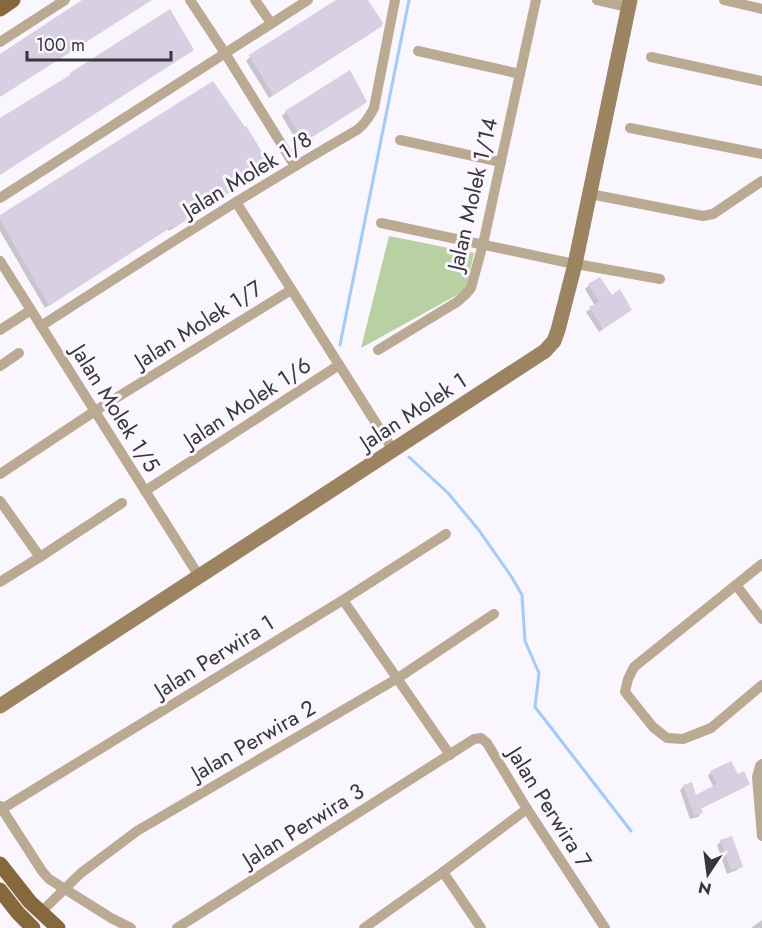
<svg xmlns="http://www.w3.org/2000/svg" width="762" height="928" font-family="Jost,sans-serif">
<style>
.green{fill:#b8d1a2}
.shadow{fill:#0003}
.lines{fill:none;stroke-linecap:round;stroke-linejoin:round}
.stream{stroke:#a0cbfe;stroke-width:3}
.building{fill:#d7cfe2}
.street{stroke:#bbaa92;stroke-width:10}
.secondary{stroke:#9d8460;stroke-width:15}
.primary{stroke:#87683c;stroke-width:15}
.labels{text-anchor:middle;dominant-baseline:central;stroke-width:6;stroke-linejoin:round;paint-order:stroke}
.street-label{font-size:22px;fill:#38353d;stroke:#f9f6fe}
</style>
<rect width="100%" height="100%" fill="#f9f6fe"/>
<path class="green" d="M389,236L474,253L466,290L361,348Z"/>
<g class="shadow">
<path d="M338,0H367L376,30L269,98L246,61L250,57Z"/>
<path d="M366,102L361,106L299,145L282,116L286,112Z"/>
<path d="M265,169L169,231L168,229L45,308L0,231V217Z"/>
<path d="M589,285L612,297L630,310L599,332L586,312L595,306L585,289Z"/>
<path d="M711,772L737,776L748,783L745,787L700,809L701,813L698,817L690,819L680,790L684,786L696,797L714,788L708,776Z"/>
<path d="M721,841L741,866L737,870L727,874L717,845Z"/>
<path d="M762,920V928H751Z"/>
</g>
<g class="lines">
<g class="stream">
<path d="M340,345L409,0"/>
<path d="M409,457L448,493L478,529L511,576L522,595L525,641L539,673L535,707L631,831"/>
</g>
</g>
<g class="building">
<path d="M82,0H152L0,97V54Z"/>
<path d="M336,0H368L383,23L382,26L273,95L249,55Z"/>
<path d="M170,9L194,50L0,175V118L70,75V73Z"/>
<path d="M350,70L367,102L304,142L285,111Z"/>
<path d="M213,81L245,127L246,126L271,166L174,228L172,226L49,306L0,220V215Z"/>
<path d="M600,277L612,295L620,289L632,310L603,329L589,307L599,302L588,284Z"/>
<path d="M731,761L738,774L744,771L750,784L701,808L703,813L694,816L683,785L692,782L696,795L717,784L710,771Z"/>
<path d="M732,836L743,867L731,870L720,840Z"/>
</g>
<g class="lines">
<g class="street">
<path d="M190,0L225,53L295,166"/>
<path d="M255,0L271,23"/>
<path d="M597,0L628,7"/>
<path d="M724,0L762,9"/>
<path d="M0,42L65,0"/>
<path d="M418,51L520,74"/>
<path d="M651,57L762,81"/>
<path d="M630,128L762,154"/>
<path d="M400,140L501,162"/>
<path d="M590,194L703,216L713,214L762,181"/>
<path d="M0,198L308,0"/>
<path d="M236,202L393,450"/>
<path d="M381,223L565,262L660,279"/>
<path d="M0,261L199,576"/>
<path d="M41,326C145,259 249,192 357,130C365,124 369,117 374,108L395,0"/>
<path d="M0,330L31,310"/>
<path d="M378,350L457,302L466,294L471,288L483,244L536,0"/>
<path d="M0,366L19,353"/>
<path d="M0,474L95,411L291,290"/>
<path d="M145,491L339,365"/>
<path d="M0,501L40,557"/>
<path d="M762,564L634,667L628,679L625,692L653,727L667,738L683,739L711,728L762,685"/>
<path d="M0,582L40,557L122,503"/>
<path d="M736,585L762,619"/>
<path d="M343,600L450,755"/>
<path d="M762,764L760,766L757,777L762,836"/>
<path d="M0,806L42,871L49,879L111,918L131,928"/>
<path d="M2,809L343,600L446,534"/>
<path d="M443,872L481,928"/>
<path d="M40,913L81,873L137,831L398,678L494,614"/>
<path d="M177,928L474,739L481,738L487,743L527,809L605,928"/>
<path d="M364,928L443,872L527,809"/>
</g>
<path class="secondary" d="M0,706L545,351L554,341L558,330L575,264L630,0"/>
<g class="primary">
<path d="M0,9L13,0"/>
<path d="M0,864L30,902L58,928"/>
<path d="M0,890L18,913L33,928"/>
</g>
</g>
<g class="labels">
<g class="street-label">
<text transform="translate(247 174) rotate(-31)">Jalan Molek 1/8</text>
<text transform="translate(472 194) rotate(-77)">Jalan Molek 1/14</text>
<text transform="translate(198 324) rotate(-32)">Jalan Molek 1/7</text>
<text transform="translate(247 402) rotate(-33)">Jalan Molek 1/6</text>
<text transform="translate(116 408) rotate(58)">Jalan Molek 1/5</text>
<text transform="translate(413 411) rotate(-33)">Jalan Molek 1</text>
<text transform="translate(214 656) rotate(-32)">Jalan Perwira 1</text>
<text transform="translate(253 740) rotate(-30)">Jalan Perwira 2</text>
<text transform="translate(550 807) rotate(58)">Jalan Perwira 7</text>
<text transform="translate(303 825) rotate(-32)">Jalan Perwira 3</text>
</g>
</g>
<g transform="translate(708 874) rotate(193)" stroke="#f9f6fe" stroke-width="4.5" paint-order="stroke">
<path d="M0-4.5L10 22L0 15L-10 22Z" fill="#38353d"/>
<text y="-9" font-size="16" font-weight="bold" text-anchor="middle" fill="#38353d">N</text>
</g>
<path d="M27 51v9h144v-9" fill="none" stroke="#38353d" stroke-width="3"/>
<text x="36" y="51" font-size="18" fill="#38353d" stroke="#f9f6fe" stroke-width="4.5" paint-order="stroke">100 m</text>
</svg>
